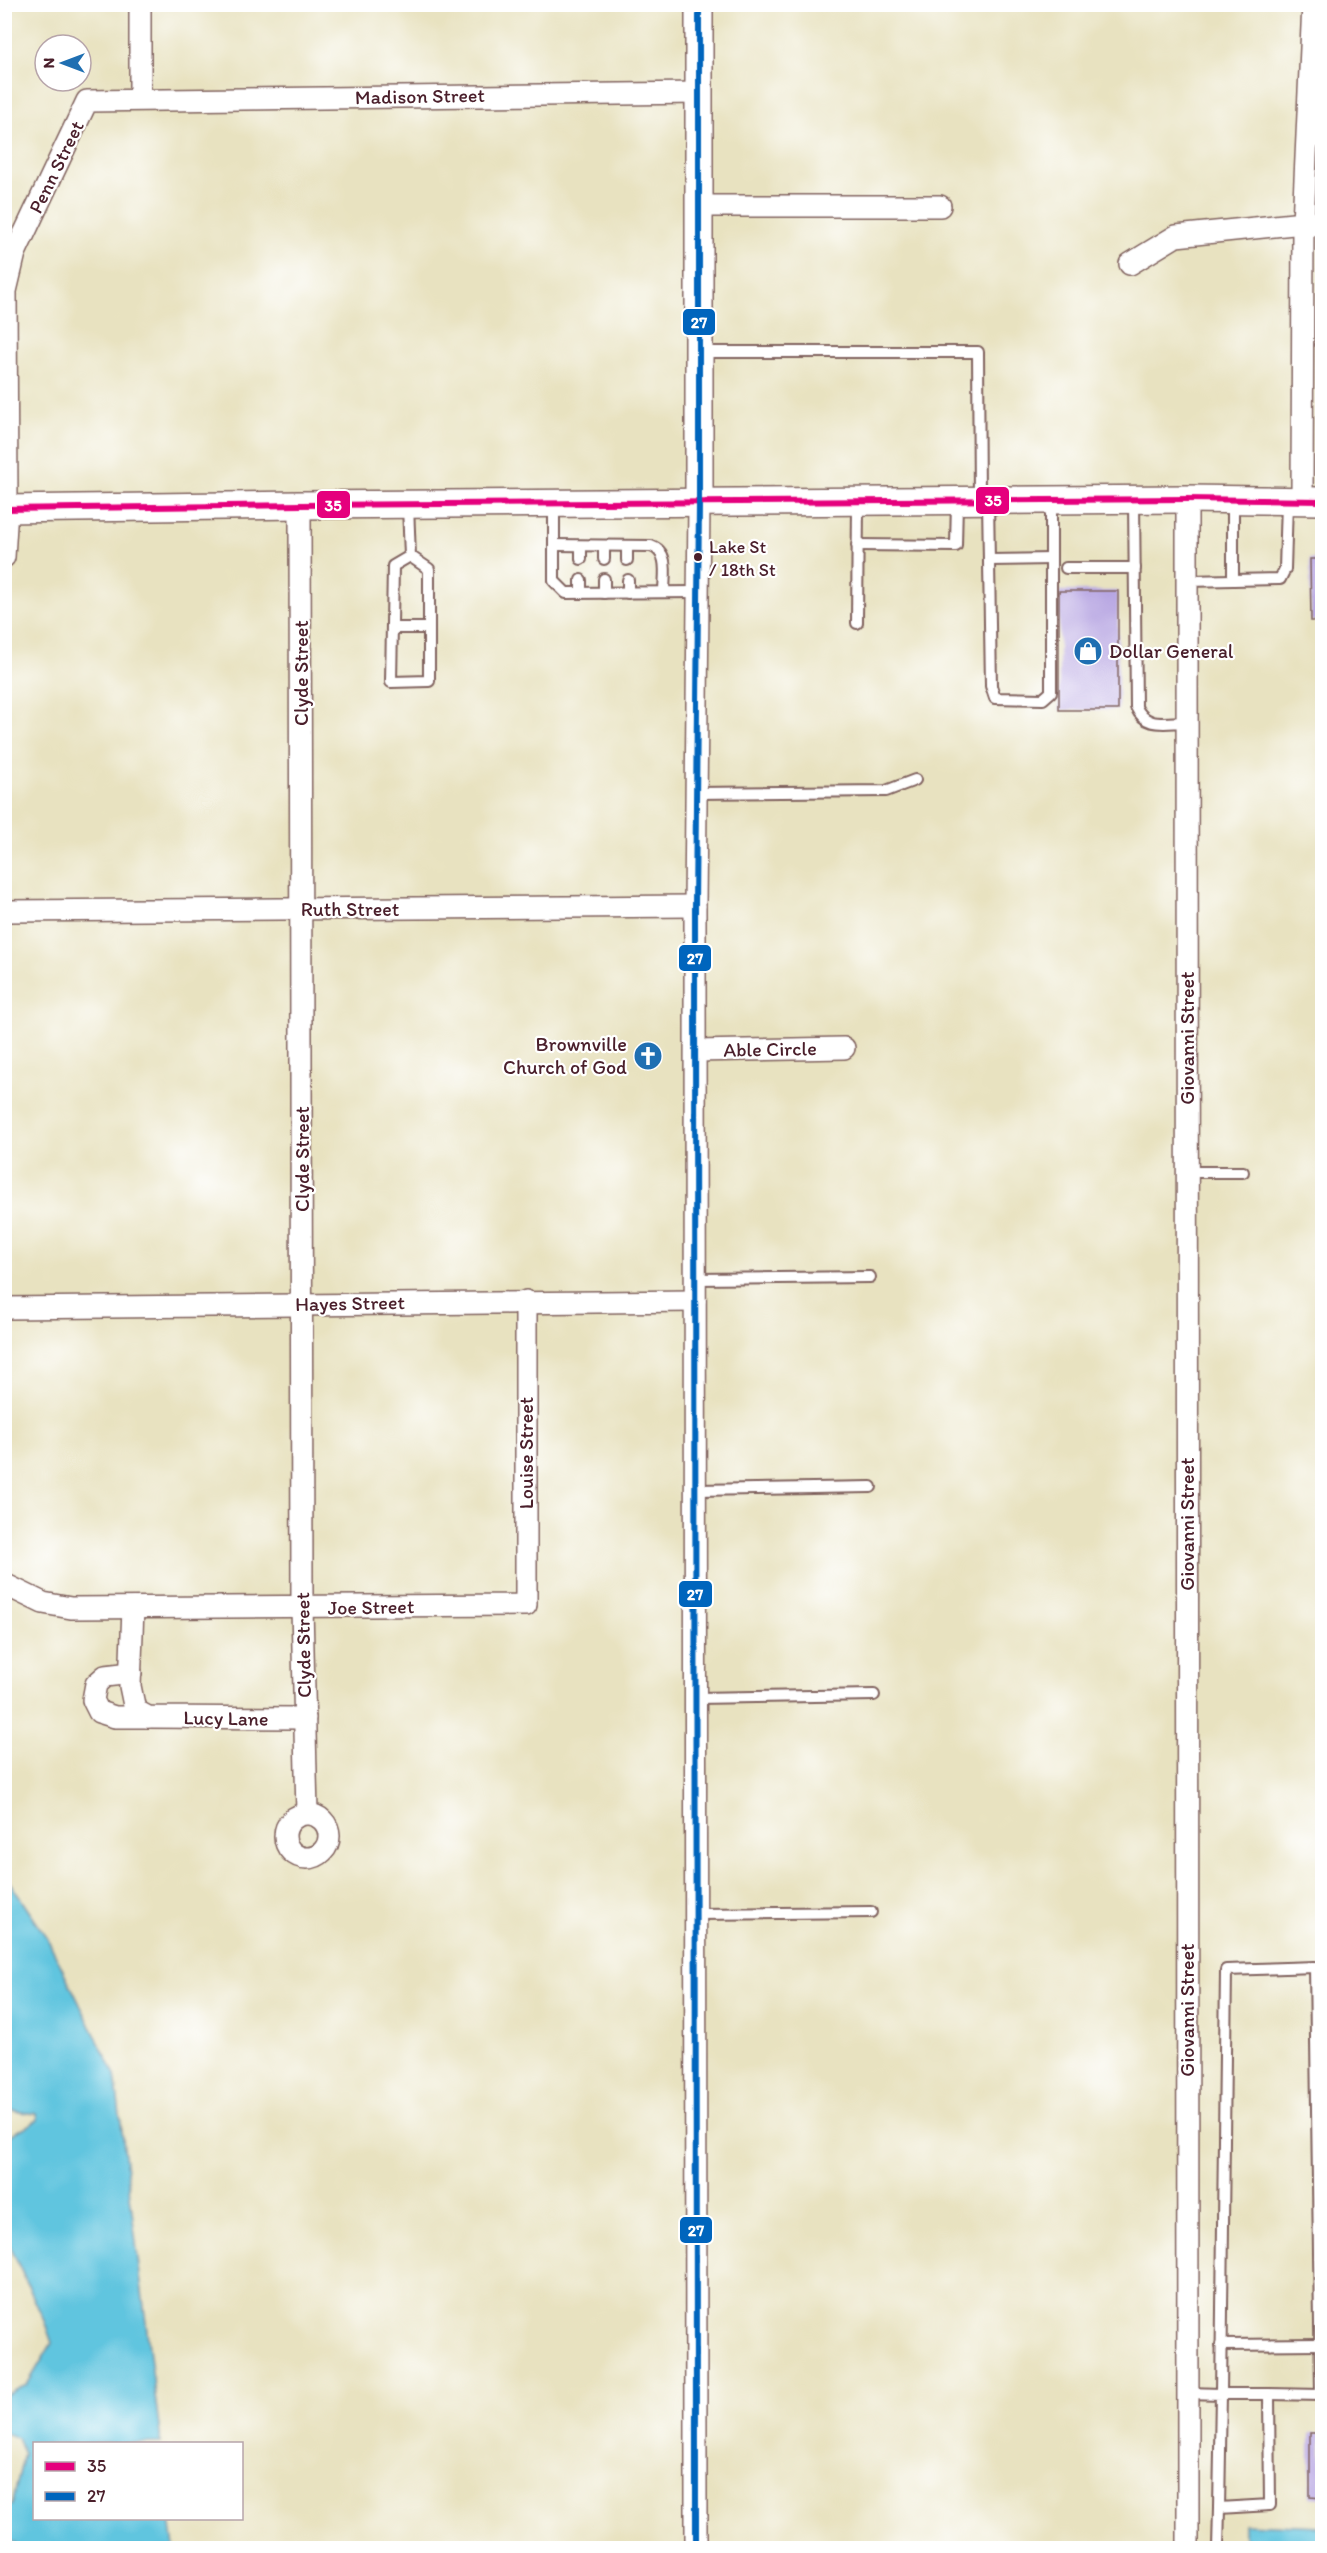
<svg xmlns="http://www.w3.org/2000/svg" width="1327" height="2553" font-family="Itim,sans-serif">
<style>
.water{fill:#61c5df;stroke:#567285;stroke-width:1.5}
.building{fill:#b7a6e2}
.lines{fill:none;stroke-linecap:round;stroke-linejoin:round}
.service-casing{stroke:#81635f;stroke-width:14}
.minor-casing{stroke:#81635f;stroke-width:24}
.tertiary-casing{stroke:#81635f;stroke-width:30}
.service{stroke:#fff;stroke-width:10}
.minor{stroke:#fff;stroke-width:21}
.tertiary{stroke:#fff;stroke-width:27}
.bus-1-casing{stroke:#fff;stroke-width:10}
.bus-2-casing{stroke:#fff;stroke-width:10}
.bus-1{stroke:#e5007d;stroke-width:6}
.bus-2{stroke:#0065bd;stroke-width:6}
.bus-dot{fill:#4a1f2b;stroke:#fff;stroke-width:2}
.labels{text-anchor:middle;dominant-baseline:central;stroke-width:4.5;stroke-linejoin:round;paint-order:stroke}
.bus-label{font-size:18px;fill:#4a1f2b;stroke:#fff;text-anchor:start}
.street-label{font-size:20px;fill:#4a1f2b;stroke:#fff}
.poi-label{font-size:20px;fill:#4a1f2b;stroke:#fff;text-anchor:start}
.line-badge{stroke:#fff;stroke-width:2}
.badge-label{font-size:16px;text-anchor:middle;font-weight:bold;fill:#fff}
</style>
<rect width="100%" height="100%" fill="#fff"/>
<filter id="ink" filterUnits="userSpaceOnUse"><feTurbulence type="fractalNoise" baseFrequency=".0167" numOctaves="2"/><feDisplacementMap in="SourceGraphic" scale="12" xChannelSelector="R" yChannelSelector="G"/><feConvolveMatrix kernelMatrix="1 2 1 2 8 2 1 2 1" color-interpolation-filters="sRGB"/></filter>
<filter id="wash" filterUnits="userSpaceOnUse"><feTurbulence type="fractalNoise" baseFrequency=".008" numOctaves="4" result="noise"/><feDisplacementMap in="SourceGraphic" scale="24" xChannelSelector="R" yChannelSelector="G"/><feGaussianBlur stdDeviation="1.35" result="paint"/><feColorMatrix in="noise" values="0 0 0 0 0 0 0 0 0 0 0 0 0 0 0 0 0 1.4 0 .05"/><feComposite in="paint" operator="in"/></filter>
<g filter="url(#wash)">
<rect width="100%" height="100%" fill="#e8e2c0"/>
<g class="water">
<path d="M4,1874L47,1938L115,2075L161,2443L34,2444V2518L170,2519L174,2548H16L17,2545L5,2535V2508L12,2505L24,2453L18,2438L5,2433V2395L27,2385L52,2343L45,2323L5,2235V2138L38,2120L37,2114L5,2110Z"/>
<path d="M1244,2524L1322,2527V2548H1244Z"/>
</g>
<g id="blocks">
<g class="building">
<path d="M1310,559H1322V621H1311Z"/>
<rect x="1059" y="591" width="59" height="119"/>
<path d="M1310,2433H1322V2498L1310,2497Z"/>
</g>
</g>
</g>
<g filter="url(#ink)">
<use href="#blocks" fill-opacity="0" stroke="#81635f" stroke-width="1.5"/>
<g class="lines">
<g class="service-casing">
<g id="service">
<path d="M699,352H978L979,499"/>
<path d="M1134,499L1136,707C1146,729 1165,722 1187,722"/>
<path d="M988,500L991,686L995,698L1043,699L1051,692V500"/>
<path d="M1233,500V580"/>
<path d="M554,504V581L566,593L698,592"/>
<path d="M408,506L410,556"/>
<path d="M554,545L651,546C670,552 664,576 664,592"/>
<path d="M857,545L956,546L957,501"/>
<path d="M581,546V559"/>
<path d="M604,546V559"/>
<path d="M627,546V560"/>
<path d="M410,556L429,569V681L391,682L393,566Z"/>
<path d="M989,560L1051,559"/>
<path d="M1066,568H1135"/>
<path d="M604,579V593"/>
<path d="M581,580V593"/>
<path d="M628,580V593"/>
<path d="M1187,581L1280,579L1285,569L1287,502"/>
<path d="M857,623L858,502"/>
<path d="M392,628H429"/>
<path d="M695,793L886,791L915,780"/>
<path d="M1187,1172H1243"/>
<path d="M695,1279L870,1277"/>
<path d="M696,1490L871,1487"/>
<path d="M696,1698L874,1695"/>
<path d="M697,1914L871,1912"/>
<path d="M1221,2345L1322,2344"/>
<path d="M1188,2393L1221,2394L1219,2508L1270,2505L1269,2394H1221L1226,1970L1315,1967L1321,2395"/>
<path d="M1269,2394L1322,2395"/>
<path d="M1218,2548L1219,2508"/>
</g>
</g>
<g class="minor-casing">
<g id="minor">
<path d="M140,4V99"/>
<path d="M699,206H940"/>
<path d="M1130,264L1176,236L1303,223L1322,226"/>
<path d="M1187,499L1188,2548"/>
<path d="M1302,501L1303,223L1313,4"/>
<path d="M300,505L302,1608L307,1813"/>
<path d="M4,557L7,509L6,291L15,253L87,101L699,93"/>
<path d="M4,911L695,906"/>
<path d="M696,1051L844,1048"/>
<path d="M4,1308L695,1301"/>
<path d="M4,1584L43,1603L71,1608L526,1605V1301"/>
<path d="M133,1608L130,1686L135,1710L148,1717L305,1718"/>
<path d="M131,1673L105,1676L96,1684L93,1700L99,1712L115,1717H148"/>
<circle cx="307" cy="1836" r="22"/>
<path d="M696,2548L695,906L699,503"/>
</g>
</g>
<g class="tertiary-casing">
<g id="tertiary">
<path d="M699,503V4"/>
<path d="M4,509L300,505L1187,499L1322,501"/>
</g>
</g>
<use href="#service" class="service"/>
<use href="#minor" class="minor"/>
<use href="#tertiary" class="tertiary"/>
<g class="bus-1-casing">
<path id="bus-1" d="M4,509L300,505L1187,499L1322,501"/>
</g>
<g class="bus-2-casing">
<path id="bus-2" d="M696,2548L695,906L699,503V4"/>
</g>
<use href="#bus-1" class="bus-1"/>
<use href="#bus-2" class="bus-2"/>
</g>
</g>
<defs>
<g id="shop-disc" transform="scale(1.5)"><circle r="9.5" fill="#1f6fb2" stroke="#fff"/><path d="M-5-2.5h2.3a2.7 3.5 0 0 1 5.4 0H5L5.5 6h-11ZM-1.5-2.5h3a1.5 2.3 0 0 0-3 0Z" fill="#fff"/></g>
<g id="church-disc" transform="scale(1.5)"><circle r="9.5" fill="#1f6fb2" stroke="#fff"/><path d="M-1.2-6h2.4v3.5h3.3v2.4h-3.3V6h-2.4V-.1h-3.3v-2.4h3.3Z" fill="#fff"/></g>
</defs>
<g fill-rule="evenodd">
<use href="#shop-disc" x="1088" y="651"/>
<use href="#church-disc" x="648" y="1056"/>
</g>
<circle class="bus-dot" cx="698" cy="557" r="5"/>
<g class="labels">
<g class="bus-label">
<text x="709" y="547">Lake St<tspan x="709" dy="23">/ 18th St</tspan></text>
</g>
<g class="street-label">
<text transform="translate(420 96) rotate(-1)">Madison Street</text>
<text transform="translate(56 167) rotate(-64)">Penn Street</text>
<text transform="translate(301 673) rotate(-90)">Clyde Street</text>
<text x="350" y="909">Ruth Street</text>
<text transform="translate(1187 1038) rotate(-90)">Giovanni Street</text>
<text transform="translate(770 1049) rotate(-1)">Able Circle</text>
<text transform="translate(302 1159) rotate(-90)">Clyde Street</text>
<text transform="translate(350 1303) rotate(-1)">Hayes Street</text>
<text transform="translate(526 1453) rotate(-90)">Louise Street</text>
<text transform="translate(1187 1524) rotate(-90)">Giovanni Street</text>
<text transform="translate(371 1607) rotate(-1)">Joe Street</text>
<text transform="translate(303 1645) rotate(-91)">Clyde Street</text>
<text transform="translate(226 1718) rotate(1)">Lucy Lane</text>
<text transform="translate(1187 2010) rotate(-90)">Giovanni Street</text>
</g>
<g class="poi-label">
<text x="1109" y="651">Dollar General</text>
<text x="627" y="1044" text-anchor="end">Brownville<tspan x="627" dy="23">Church of God</tspan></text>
</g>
</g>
<g class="line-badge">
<rect x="682" y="308" width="34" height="28" rx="6" fill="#0065bd"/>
<rect x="975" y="486" width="35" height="29" rx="6" fill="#e5007d"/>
<rect x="316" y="490" width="35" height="29" rx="6" fill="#e5007d"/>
<rect x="678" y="944" width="34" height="28" rx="6" fill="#0065bd"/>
<rect x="678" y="1580" width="35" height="28" rx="6" fill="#0065bd"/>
<rect x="679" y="2216" width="34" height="28" rx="6" fill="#0065bd"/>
</g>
<g class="badge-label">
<text x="699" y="328">27</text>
<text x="993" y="506">35</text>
<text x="333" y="511">35</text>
<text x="695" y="964">27</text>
<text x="695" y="1600">27</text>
<text x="696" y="2236">27</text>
</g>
<rect width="1327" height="2553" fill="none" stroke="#fff" stroke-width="24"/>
<rect x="33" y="2442" width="210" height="78" fill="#ffffff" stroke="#b7a5aa" stroke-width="1.5"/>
<rect x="45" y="2462" width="30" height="9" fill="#e5007d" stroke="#b7a5aa" stroke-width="1.5"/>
<text x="87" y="2472" font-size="18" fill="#4a1f2b">35</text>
<rect x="45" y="2492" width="30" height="9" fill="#0065bd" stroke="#b7a5aa" stroke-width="1.5"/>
<text x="87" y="2502" font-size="18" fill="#4a1f2b">27</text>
<g transform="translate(63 63) rotate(270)"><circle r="28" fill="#ffffff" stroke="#b7a5aa" stroke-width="1.5"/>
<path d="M0-4.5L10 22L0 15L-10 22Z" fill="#1f6fb2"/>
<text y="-9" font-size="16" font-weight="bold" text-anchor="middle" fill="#4a1f2b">N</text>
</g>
</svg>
